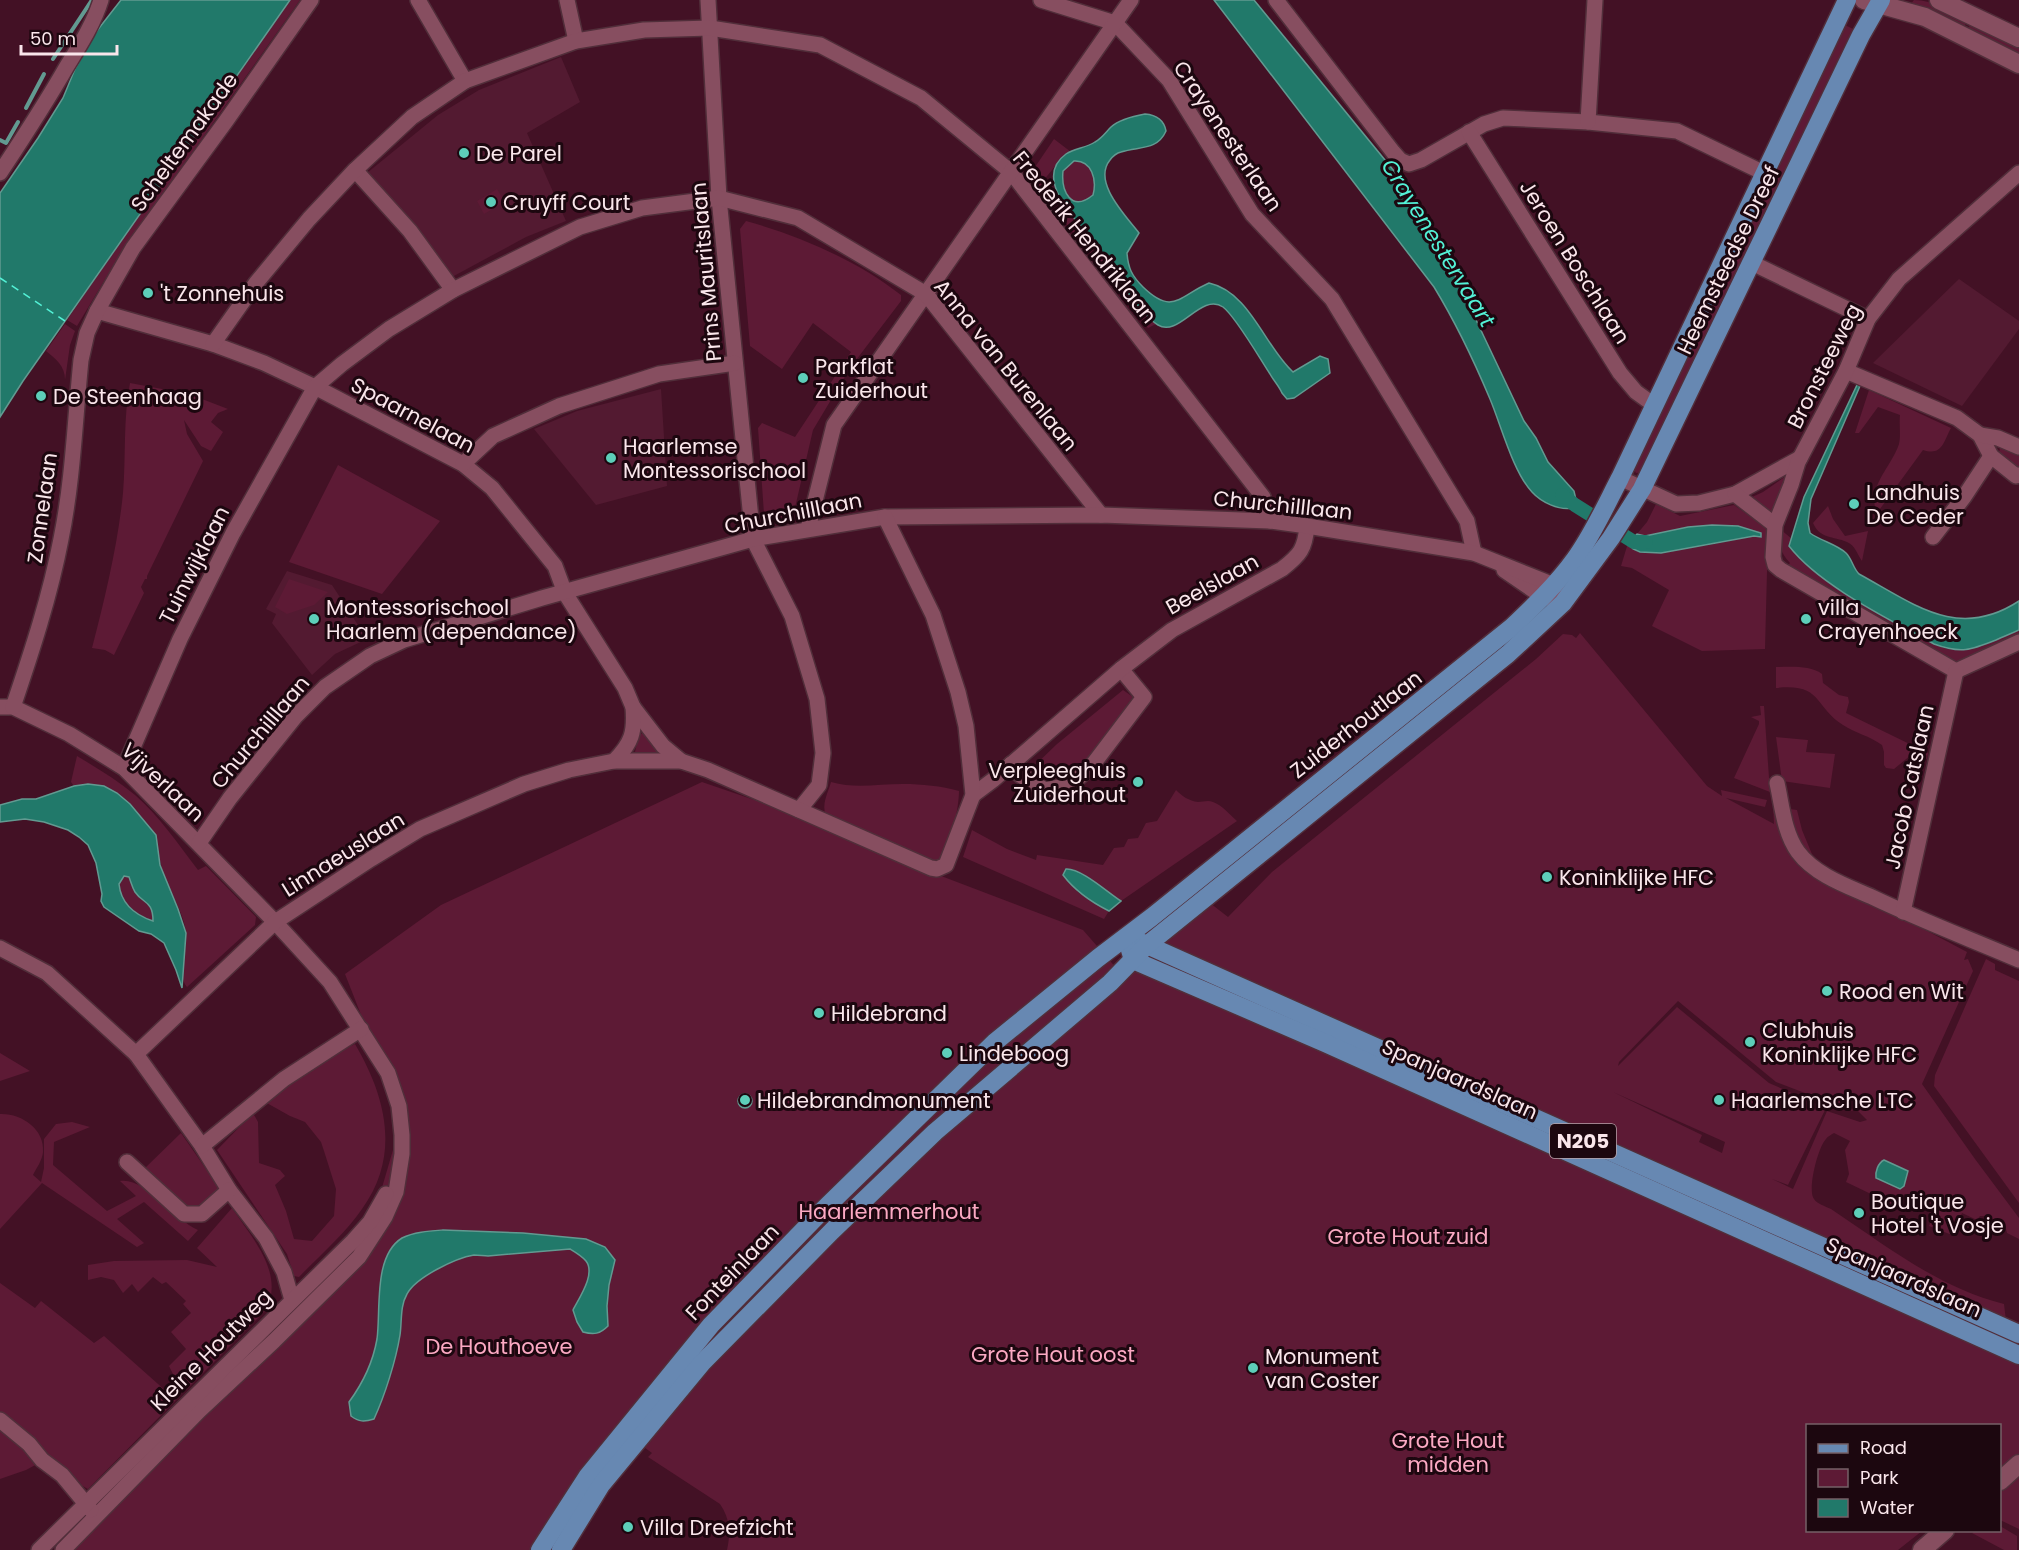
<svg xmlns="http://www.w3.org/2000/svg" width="2019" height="1550" font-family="Poppins,sans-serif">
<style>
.built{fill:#531a31}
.green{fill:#5d1a35;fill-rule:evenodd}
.water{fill:#21796a;stroke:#629a91;stroke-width:1.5;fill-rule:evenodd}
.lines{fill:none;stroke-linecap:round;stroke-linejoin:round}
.stream{stroke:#629a91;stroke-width:4}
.canal{stroke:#21796a;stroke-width:14}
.ferry{stroke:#53f1d6;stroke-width:1.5;stroke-dasharray:8 6;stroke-linecap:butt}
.minor-casing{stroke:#512e3a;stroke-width:18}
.tertiary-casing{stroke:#512e3a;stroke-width:21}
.primary-casing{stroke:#512e3a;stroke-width:21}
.minor{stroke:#874e60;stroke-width:15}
.tertiary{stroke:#874e60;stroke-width:18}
.primary{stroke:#6788b2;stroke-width:18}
.poi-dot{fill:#5dceb9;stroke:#1c070f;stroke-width:2}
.labels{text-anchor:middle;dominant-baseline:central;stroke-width:6;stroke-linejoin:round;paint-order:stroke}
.shield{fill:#1c070f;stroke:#b7a3a9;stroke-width:1.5}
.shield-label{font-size:20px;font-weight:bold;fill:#fae6eb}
.street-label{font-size:21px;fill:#fae6eb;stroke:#1c070f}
.poi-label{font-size:21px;fill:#fae6eb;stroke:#1c070f;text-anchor:start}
.park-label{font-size:21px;fill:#fca9c3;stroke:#1c070f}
.water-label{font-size:22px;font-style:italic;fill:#53f1d6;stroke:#1c070f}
</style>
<rect width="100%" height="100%" fill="#431125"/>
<g class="built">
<path d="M561,57L580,102L527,133L566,221L526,237L452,277L367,173L438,115L479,90Z"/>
<path d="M1959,279L2019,321V329L1962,406L1873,363Z"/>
<path d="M661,389L667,486L596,505L534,429L577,411Z"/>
<path d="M287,571L332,585L367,639L335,654L312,675L272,623L276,614L266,609Z"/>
</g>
<g class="green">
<path d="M290,0H300L119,256L77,326L67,320L167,174Z"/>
<path d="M1914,0C1934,0 1950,12 1967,21L1964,27L1910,5Z"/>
<path d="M1971,23L2019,42V57L1968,29Z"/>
<path d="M1843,24L1853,29L1849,43L1645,472L1636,473L1632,466Z"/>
<path d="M1054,139L1071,152L1061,159L1043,181L1089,235L1141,308L1156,324L1148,328L1029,176Z"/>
<path d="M1074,161C1092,160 1096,180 1093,195C1070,214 1062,191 1063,171Z"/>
<path d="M497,189L505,202L484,214L477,201Z"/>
<path d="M746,221C800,236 856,260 901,295V301L850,368L813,430L794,512C786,517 774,520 765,518L764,514L758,428L762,423L795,437L851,352L813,323L782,369L750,346L740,229Z"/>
<path d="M65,324L75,331L70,345L65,380C65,366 56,359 46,351Z"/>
<path d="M130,383L189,394L228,409L218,413L211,422L223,432L211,451L201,446L184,420L187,434L203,461L147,576V579H145L141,587L144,593L114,655L105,650L92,648C105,598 118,544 123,493C126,456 123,419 130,383Z"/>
<path d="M1869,390L1951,428C1943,443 1942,456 1923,450L1877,513C1866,487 1891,468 1899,444C1901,436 1899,424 1900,415L1878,407L1859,433H1855Z"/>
<path d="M2003,447L2019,455V468L1999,453L2000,448Z"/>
<path d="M338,465L440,521L382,594L289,562Z"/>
<path d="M1789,474L1774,511L1769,514L1750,498L1763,492Z"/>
<path d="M1656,504L1680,516L1734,505L1764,526L1768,533L1765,649L1702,651L1652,626L1669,590L1632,568L1621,566L1628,543L1633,549L1704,546L1754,536L1760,537L1738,526L1730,525L1688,527L1645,536L1637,534L1647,522Z"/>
<path d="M1828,506L1833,519L1845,536L1868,531L1862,561C1857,554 1855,545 1847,542C1833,536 1820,539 1813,523Z"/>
<path d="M1780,529L1792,539L1789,546C1820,586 1889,619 1934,644C1940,647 1946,649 1953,649C1969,649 2004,638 2019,630V638L1957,665L1786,567L1790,563C1780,552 1778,544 1780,529Z"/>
<path d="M289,579L328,592L314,605L287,614L275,607Z"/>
<path d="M1580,633L1707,786L1722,796L1721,790L1767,800L1765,807L1726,798L1774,824L1773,804H1777L1790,852L1797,862L1967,952L1964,960L1968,959L1973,971L1922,1084L1975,1159L2019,1218V1239L2007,1233L2005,1225L1986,1216H1980L1977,1220L1962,1213L1952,1235L1929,1226L1941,1202L1927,1195L1919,1199L1904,1194L1898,1207L1846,1182L1849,1174L1845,1150L1850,1141L1834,1133C1831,1135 1828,1136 1826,1139C1818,1147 1807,1190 1814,1199C1817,1204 1825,1206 1831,1209C1885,1245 1939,1288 2004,1304L2006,1321L2019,1329V1529L2000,1520V1426H1808V1530L1922,1531L1898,1550H727C731,1532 730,1519 720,1504L648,1457L652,1453L641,1445L531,1550H55L282,1323L347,1244L381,1191L402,1119L345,974L441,905L702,782L795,814L886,855L1083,930L1125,978L1210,903L1228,917L1272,872L1536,659L1563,634L1572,635L1576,638ZM1678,1001L1776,1082L1852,1111L1855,1108L1867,1120L1860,1122L1827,1111L1793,1189L1772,1179L1788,1185L1826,1108L1769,1083L1677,1007L1618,1066L1619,1062ZM1613,1092L1725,1142L1722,1153L1699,1142L1702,1135ZM1884,1160L1907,1170L1898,1188L1876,1178C1875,1172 1878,1163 1884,1160Z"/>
<path d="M1776,667C1791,667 1810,665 1822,674L1823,683L1839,695L1848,697L1849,702L1846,713L1928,753L1927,759L1920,756L1911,755L1894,769L1886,768L1884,765V752L1882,745C1870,736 1855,733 1843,725C1813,706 1823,683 1776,688Z"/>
<path d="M1123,690L1133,697C1121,713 1088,769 1073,776C1057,783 1043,781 1028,772L1057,744Z"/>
<path d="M1760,706H1764L1770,792L1734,778L1759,724V721L1751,717L1761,715Z"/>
<path d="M644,733L660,750L661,754L638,756L635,752L639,734Z"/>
<path d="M1776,737L1808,740L1806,752L1835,754L1830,788L1782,781Z"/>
<path d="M77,756C97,768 117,780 135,795C159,816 179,845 198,870L206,866L256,917L255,925L187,987C176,974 187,949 186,933C184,914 172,897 166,880C160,866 158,850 156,835L88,784L74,786L71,782Z"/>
<path d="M831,782C855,789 878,784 903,784C922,784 941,786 959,791C959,806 951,853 937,860C934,861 932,861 928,860L826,816C821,804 828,793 831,782Z"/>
<path d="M1176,790C1182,796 1189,801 1198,802C1203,802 1208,800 1213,802C1222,805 1229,814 1237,821L1121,901L1085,875L1073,869L1063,875L1079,893L1109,911L1104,919L963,857L972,830L1007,849L1036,860L1037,855L1103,865L1114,848L1124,847L1128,839L1138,838L1146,823L1157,821Z"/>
<path d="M1790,809L1797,810L1802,830L1814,859L1799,843Z"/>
<path d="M124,876L129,877C131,882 132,887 135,892C143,905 153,899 153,921C138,916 107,894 124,876Z"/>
<path d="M1986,959L1995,964V970L2019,981V1203L1934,1086L1935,1075Z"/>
<path d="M355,1044C386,1097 401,1155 362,1209C345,1234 320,1255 299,1277L294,1276L287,1254L217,1150L253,1113L258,1122L259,1163L280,1170L285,1176L275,1185L286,1211L294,1239L312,1241L334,1216L336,1189L324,1151L321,1142L305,1122L290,1116L265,1102C291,1078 323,1059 355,1044Z"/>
<path d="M0,1053L30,1071L0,1081Z"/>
<path d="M0,1114C21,1113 45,1129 43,1152C42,1161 37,1167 33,1175L41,1182L44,1168V1139L56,1124L72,1122L90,1127L54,1142L53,1165L107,1211L136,1196L120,1181C146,1177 173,1219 198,1230L188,1241L144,1202L117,1219L144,1243L137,1247L42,1183L0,1229Z"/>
<path d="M181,1133L226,1198L202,1220L143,1170Z"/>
<path d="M232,1208C252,1238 285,1273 266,1310L186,1390L176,1380L169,1366L186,1349L171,1332L191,1313L183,1304L186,1301L166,1282L162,1284L153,1277L138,1292L132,1284L123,1293L114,1280L101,1277L88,1280V1265L114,1261L187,1260L217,1267L197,1248Z"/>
<path d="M0,1283L35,1308L41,1301L94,1343L104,1336L176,1400L88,1489L75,1482L0,1417Z"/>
<path d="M0,1427L41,1462L26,1470L0,1479Z"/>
<path d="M2000,1526L2017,1536V1550H2004L1972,1533L1975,1531L2000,1530Z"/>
</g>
<g class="water">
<path d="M121,0H290L23,381L0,417V193L38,138L63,98L75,69L96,32Z"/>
<path d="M1214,0H1254L1403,182L1450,265L1524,421L1536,438L1548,462L1574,491L1577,504L1573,508C1559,511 1541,502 1532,492C1513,472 1501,425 1490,399C1474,361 1456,323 1434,287Z"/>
<path d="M1145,114C1157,115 1164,120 1166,131C1157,151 1139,146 1121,152C1117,153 1113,156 1110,160C1092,182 1126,216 1139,233L1127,253C1128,268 1132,276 1143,287C1173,316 1179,296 1209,283C1250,292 1265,347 1293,372L1320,356L1328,359L1330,373L1294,398L1287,399L1282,393C1279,386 1274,381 1270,374C1260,359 1236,317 1223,307C1201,292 1179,338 1158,325C1138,313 1110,266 1097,246C1082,225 1030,180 1066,154C1075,148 1086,148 1095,142C1102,138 1106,132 1111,127C1120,119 1134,116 1145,114ZM1074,161C1092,160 1097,180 1093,195C1071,213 1061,191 1063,171Z"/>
<path d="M1857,385L1860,386L1811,499L1808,523L1810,533C1821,541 1836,544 1846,553C1852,559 1853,568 1859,574C1914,604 1958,641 2019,601V630C2011,634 2004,636 1996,640C1971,650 1961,654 1934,644C1889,619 1820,586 1789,546L1804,497Z"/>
<path d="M1712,525L1738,526L1761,533V537L1754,536L1661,553L1640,552L1633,549L1628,543L1637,534L1645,536L1688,527Z"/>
<path d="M88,784L104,786L117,793L130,804L156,835L160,865L178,909L186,933L182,988L176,970L164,943L151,934L139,931L104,907L101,901L102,894L96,863L88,845L79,837L68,830L44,822L25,819L0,822V805L22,799H36L74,786ZM124,876L129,877C131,882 132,887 135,892C143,904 153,900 153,921C135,915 121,904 119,884Z"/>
<path d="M1066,869C1081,868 1107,892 1121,901L1109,911C1091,902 1075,891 1063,875Z"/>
<circle cx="745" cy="1101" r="7"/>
<path d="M1884,1160L1908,1171L1904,1186L1900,1189L1876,1178C1875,1172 1878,1163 1884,1160Z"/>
<path d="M443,1230L523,1233L586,1239L605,1247L615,1260L609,1285L607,1306L608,1326C600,1334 594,1335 583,1332L577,1322L573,1310C579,1298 596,1274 586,1261C582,1256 575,1252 570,1249L488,1256C484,1256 479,1255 474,1255C456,1258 416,1277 407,1294C400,1306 402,1321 400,1335C396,1360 385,1395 374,1419C364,1422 359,1422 351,1416L349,1402C363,1383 373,1362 377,1339C381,1310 373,1256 402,1238C414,1232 430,1231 443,1230Z"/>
</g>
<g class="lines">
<g class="stream">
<path d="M53,59L92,0"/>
<path d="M26,108L44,74"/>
<path d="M0,140L6,143L18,122"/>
</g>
<path class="canal" d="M1562,495L1575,505L1634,542H1646"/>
<path class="ferry" d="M0,278L65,321"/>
<g class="minor-casing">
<g id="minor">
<path d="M418,0L465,81"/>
<path d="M567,0L576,41"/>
<path d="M708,0L719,198L753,539L792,616L817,699L823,753L819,785L799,810"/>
<path d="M1041,0L1115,23L1169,80L1252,214L1332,299L1467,521L1474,553"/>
<path d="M1276,0L1393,152L1400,160L1409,164L1421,160L1484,124L1503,118L1588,122L1677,131L1764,173"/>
<path d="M1588,122L1595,0"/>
<path d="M1469,132L1620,373L1636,392L1654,405"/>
<path d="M355,170L410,231L453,290"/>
<path d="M0,173C23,138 46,103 67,66C80,45 94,23 101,0"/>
<path d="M1752,263L1868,319"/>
<path d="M97,311L213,344L264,363L315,387L463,464L492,488L555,566L565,593L625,688L633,707L663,746L681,761"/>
<path d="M213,344L256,283L309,219L355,170L412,117L465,81L576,41L644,30L710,28L820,45L921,98L1011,172L1263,497L1270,521"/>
<path d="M1846,371L1957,418L1980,435L1991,456L2016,476L2019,475"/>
<path d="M1980,435L1998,438L2019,447"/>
<path d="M463,464L493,436L559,406L659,374L735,363"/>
<path d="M1620,478L1676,504L1699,503L1735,494L1800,458"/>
<path d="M1735,494L1775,525"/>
<path d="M808,529L834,425L1131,0"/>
<path d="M1933,537L1964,497L1991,456"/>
<path d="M1504,570L1543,597L1552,599"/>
<path d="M1956,671L1781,570L1775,565L1773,557L1775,525L1791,485L1798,462L1846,371L1868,319L1899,279L2019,173"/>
<path d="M1956,671L2019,642"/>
<path d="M0,707H13L69,734L124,768L275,922L330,982L388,1073L399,1106L402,1135V1154L396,1192L385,1217L359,1257L274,1341L199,1411L63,1550"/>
<path d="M13,707C32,651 50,596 61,539C73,480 75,419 81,360L87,333L97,311L133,248L226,121L311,0"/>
<path d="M614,761C632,743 635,732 633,707"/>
<path d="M1011,764L1020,775L1045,790L1072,784L1094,763L1144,697L1121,669"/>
<path d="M124,768L180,639L233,533L315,387L342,364L389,329L453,290L580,227L642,208L719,198L798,218L926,294L1101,515"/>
<path d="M1777,783C1782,805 1784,833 1798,852C1815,875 1847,886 1872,897C1920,920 1970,939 2019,960"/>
<path d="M973,795L993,780L1121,669L1172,630L1282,569C1300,555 1305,549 1307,526"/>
<path d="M199,843L230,798L295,717L325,687L370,656L404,640L542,598L753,539L885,517L1101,515L1270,521L1307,526L1474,553L1554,585L1559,594"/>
<path d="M1903,912L1956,671"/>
<path d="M0,948L47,973L136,1054L202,1146L229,1190L266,1238L284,1272L292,1300"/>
<path d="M136,1054L275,922L371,859L420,829L524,784L569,770L614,761H681L708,770L931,868L937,869L946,865L973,795L966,726L958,692L933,615L885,517"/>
<path d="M202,1146L284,1079L361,1029"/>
<path d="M127,1162L184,1214H202L229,1190"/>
<path d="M0,1420L29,1444L42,1460L62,1475L91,1510"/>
<path d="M39,1550L353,1241L370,1222L386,1194"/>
</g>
</g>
<g class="tertiary-casing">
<g id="tertiary">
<path d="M1864,0L1925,17L2019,64"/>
<path d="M1939,0L2019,38"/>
<path d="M2000,1481L2019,1464"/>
<path d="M1922,1550L1945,1530"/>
</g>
</g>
<g class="primary-casing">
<g id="primary">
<path d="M1138,941L2019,1334"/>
<path d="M1130,950L1133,960L1325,1043L2019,1355"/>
<path d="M540,1550L587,1477L711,1325L822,1211L995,1042L1098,958L1152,917L1512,627C1534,606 1557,584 1575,559C1593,534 1606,505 1620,478L1847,0"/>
<path d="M561,1550L601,1485L702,1363L832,1231L935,1132L1110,983L1147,945L1508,654L1563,603L1611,538L1642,489L1861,35L1881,0"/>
</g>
</g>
<use href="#minor" class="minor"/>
<use href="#tertiary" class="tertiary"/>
<use href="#primary" class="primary"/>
</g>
<g class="poi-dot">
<circle cx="464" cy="153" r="6"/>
<circle cx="491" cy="202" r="6"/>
<circle cx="148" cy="293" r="6"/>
<circle cx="803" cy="378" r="6"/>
<circle cx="41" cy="396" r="6"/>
<circle cx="611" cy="458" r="6"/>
<circle cx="1854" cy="504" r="6"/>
<circle cx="314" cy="619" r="6"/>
<circle cx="1806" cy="619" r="6"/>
<circle cx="1138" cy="782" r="6"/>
<circle cx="1547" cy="877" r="6"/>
<circle cx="1827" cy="991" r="6"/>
<circle cx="819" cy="1013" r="6"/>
<circle cx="1750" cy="1042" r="6"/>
<circle cx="947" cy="1053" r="6"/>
<circle cx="745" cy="1100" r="6"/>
<circle cx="1719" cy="1100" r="6"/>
<circle cx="1859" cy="1213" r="6"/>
<circle cx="1253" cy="1368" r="6"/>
<circle cx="628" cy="1527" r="6"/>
</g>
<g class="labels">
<rect class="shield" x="1550" y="1124" width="66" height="34" rx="4.5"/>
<g class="shield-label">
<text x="1583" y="1141">N205</text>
</g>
<g class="street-label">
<text transform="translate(1228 136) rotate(56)">Crayenesterlaan</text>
<text transform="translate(184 142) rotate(-54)">Scheltemakade</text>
<text transform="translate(1085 237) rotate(51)">Frederik Hendriklaan</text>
<text transform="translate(1728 260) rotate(-64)">Heemsteedse Dreef</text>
<text transform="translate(1575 262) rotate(58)">Jeroen Boschlaan</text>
<text transform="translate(706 272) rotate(-95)">Prins Mauritslaan</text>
<text transform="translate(1006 365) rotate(51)">Anna van Burenlaan</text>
<text transform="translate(1824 366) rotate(-63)">Bronsteeweg</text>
<text transform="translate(413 415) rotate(28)">Spaarnelaan</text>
<text transform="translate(1283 505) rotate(6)">Churchilllaan</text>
<text transform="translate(42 508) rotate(-82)">Zonnelaan</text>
<text transform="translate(793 513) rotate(-11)">Churchilllaan</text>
<text transform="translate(194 565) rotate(-63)">Tuinwijklaan</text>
<text transform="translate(1212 584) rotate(-29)">Beelslaan</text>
<text transform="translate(1356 724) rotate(-38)">Zuiderhoutlaan</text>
<text transform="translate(260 732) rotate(-50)">Churchilllaan</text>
<text transform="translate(163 782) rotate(43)">Vijverlaan</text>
<text transform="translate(1909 787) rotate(-78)">Jacob Catslaan</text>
<text transform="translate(343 854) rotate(-32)">Linnaeuslaan</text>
<text transform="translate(1460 1079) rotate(24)">Spanjaardslaan</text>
<text transform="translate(732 1272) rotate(-46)">Fonteinlaan</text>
<text transform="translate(1904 1277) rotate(24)">Spanjaardslaan</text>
<text transform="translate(211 1350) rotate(-45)">Kleine Houtweg</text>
</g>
<g class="poi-label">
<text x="476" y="153">De Parel</text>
<text x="503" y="202">Cruyff Court</text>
<text x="160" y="293">'t Zonnehuis</text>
<text x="815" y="366">Parkflat<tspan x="815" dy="24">Zuiderhout</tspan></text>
<text x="53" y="396">De Steenhaag</text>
<text x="623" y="446">Haarlemse<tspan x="623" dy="24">Montessorischool</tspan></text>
<text x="1866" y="492">Landhuis<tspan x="1866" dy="24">De Ceder</tspan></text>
<text x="326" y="607">Montessorischool<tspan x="326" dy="24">Haarlem (dependance)</tspan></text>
<text x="1818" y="607">villa<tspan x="1818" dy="24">Crayenhoeck</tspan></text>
<text x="1126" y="770" text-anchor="end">Verpleeghuis<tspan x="1126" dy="24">Zuiderhout</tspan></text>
<text x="1559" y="877">Koninklijke HFC</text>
<text x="1839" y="991">Rood en Wit</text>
<text x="831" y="1013">Hildebrand</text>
<text x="1762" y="1030">Clubhuis<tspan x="1762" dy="24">Koninklijke HFC</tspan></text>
<text x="959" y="1053">Lindeboog</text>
<text x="757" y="1100">Hildebrandmonument</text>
<text x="1731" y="1100">Haarlemsche LTC</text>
<text x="1871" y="1201">Boutique<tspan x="1871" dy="24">Hotel 't Vosje</tspan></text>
<text x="1265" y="1356">Monument<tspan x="1265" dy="24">van Coster</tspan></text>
<text x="640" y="1527">Villa Dreefzicht</text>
</g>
<g class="park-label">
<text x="889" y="1211">Haarlemmerhout</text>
<text x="1408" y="1236">Grote Hout zuid</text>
<text x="499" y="1346">De Houthoeve</text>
<text x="1053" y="1354">Grote Hout oost</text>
<text x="1448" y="1440">Grote Hout<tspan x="1448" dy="24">midden</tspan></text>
</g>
<g class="water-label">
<text transform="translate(1438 243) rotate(58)">Crayenestervaart</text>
</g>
</g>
<rect x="1806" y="1424" width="195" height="108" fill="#1c070f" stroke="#756067" stroke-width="1.5"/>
<rect x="1818" y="1444" width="30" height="9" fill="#6788b2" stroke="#756067" stroke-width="1.5"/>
<text x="1860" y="1454" font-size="18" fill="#fae6eb">Road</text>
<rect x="1818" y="1469" width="30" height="18" fill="#5d1a35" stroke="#756067" stroke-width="1.5"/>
<text x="1860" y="1484" font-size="18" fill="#fae6eb">Park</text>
<rect x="1818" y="1499" width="30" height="18" fill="#21796a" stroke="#756067" stroke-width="1.5"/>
<text x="1860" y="1514" font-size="18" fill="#fae6eb">Water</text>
<path d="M21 45v9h96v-9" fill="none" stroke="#fae6eb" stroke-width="3"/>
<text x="30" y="45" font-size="18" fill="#fae6eb" stroke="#1c070f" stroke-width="4.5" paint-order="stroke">50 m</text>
</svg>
